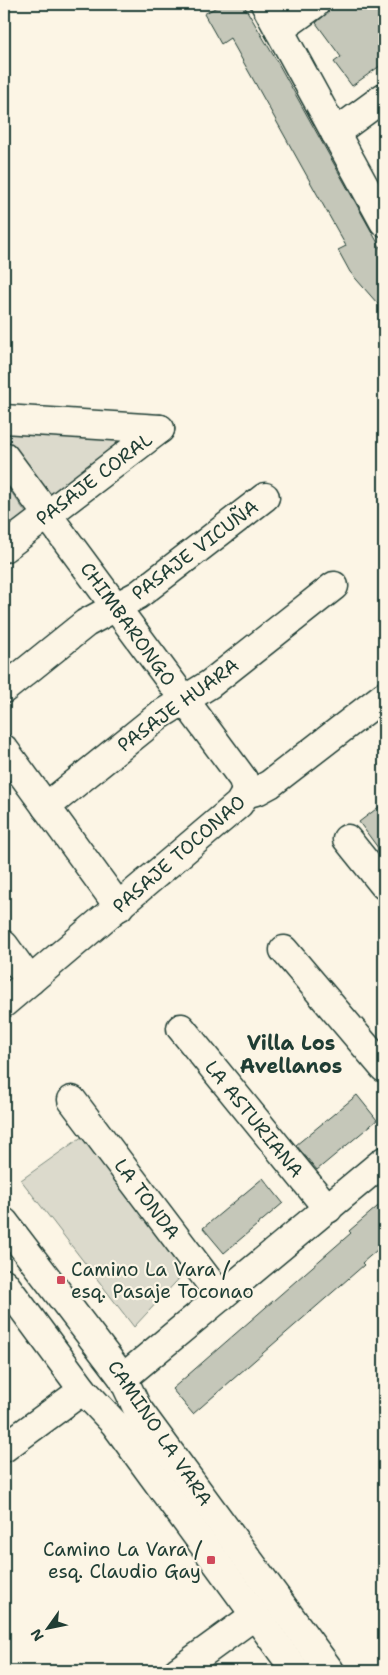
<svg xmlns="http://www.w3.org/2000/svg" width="388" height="1675" font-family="'Shantell Sans',sans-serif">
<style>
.green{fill:#dcdacc;stroke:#7e8c80}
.building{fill:#c5c7b9;stroke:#1f3d34}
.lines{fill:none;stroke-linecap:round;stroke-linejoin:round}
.minor-casing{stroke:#1f3d34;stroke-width:31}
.tertiary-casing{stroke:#1f3d34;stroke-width:31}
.minor{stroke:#fcf5e5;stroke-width:28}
.tertiary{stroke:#fcf5e5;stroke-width:28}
.poi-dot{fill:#d1495b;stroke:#fcf5e5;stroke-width:2}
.labels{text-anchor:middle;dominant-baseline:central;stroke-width:4.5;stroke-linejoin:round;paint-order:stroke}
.street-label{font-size:19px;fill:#1f3d34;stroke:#fcf5e5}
.poi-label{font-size:19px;fill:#1f3d34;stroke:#fcf5e5;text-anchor:start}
.neighbourhood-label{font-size:20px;font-weight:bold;fill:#1f3d34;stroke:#fcf5e5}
</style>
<rect width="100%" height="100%" fill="#fcf5e5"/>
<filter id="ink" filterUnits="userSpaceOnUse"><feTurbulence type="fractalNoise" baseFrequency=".02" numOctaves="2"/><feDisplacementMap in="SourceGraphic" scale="10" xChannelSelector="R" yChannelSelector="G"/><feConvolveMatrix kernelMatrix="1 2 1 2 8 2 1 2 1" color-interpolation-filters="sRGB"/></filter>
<g filter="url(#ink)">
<g class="green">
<path d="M4,430L132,436L48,498L4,437Z"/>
<path d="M4,482L26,513L4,529Z"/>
<path d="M83,1136L188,1269L134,1327L21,1180Z"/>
</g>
<g class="building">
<path d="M222,4H243L278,63L384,254V311L350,272L338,250L346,246L230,38L221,44L204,14Z"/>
<path d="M331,4H384V63L352,86L334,62L341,57L316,23L329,11Z"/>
<path d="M384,803V856L359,822Z"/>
<path d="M357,1095L377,1120L317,1170L296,1145Z"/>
<path d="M263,1178L283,1203L224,1253L203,1228Z"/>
<path d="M384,1201V1244L362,1263L364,1265L193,1414L172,1389L351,1233L349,1231Z"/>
</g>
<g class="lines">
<g class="minor-casing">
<g id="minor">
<path d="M265,4L384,222"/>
<path d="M279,30L315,4"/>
<path d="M335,133L384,97"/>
<path d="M4,419L160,429"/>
<path d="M4,456L243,779L245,787V794"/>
<path d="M4,548L160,429"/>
<path d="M4,689L86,623L138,595L265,497"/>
<path d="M4,749L119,907"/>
<path d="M46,807L160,715L210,684L334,586"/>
<path d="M347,839L384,885"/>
<path d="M4,945L30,981"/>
<path d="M284,950L384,1068"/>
<path d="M4,1003L239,804L245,794L259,790L270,784L384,696"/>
<path d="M181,1028L328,1209"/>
<path d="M72,1100L221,1297"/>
<path d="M123,1378L384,1161"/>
<path d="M4,1448L83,1390"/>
<path d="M178,1671L255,1615"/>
</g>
</g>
<g class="tertiary-casing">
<g id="tertiary">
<path d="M4,1222L123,1378L137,1408L330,1671"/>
<path d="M4,1283L83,1390L115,1424L296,1671"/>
</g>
</g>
<use href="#minor" class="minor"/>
<use href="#tertiary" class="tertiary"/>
</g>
</g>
<g class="poi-dot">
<rect x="56" y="1275" width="10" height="10" rx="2.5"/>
<rect x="206" y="1555" width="10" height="10" rx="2.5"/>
</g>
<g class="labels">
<g class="street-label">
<text transform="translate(94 479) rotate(-37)">PASAJE CORAL</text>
<text transform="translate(195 550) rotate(-37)">PASAJE VICUÑA</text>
<text transform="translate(128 624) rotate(54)">CHIMBARONGO</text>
<text transform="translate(178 705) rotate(-36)">PASAJE HUARA</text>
<text transform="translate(179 854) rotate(-41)">PASAJE TOCONAO</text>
<text transform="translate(254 1119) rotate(51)">LA ASTURIANA</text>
<text transform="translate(147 1199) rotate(53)">LA TONDA</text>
<text transform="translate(160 1433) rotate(56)">CAMINO LA VARA</text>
</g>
<g class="poi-label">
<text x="71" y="1269">Camino La Vara /<tspan x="71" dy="22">esq. Pasaje Toconao</tspan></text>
<text x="201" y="1549" text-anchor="end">Camino La Vara /<tspan x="201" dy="22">esq. Claudio Gay</tspan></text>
</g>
<g class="neighbourhood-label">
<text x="291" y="1043">Villa Los<tspan x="291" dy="23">Avellanos</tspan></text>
</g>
</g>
<rect width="388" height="1675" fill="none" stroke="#fcf5e5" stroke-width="20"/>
<rect x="10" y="10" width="368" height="1655" fill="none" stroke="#1f3d34" stroke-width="2" filter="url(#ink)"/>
<g transform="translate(48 1628) rotate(237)" stroke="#fcf5e5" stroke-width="4" paint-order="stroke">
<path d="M0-4L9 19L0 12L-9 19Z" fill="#1f3d34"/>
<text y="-8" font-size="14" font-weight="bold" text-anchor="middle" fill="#1f3d34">N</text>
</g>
</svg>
